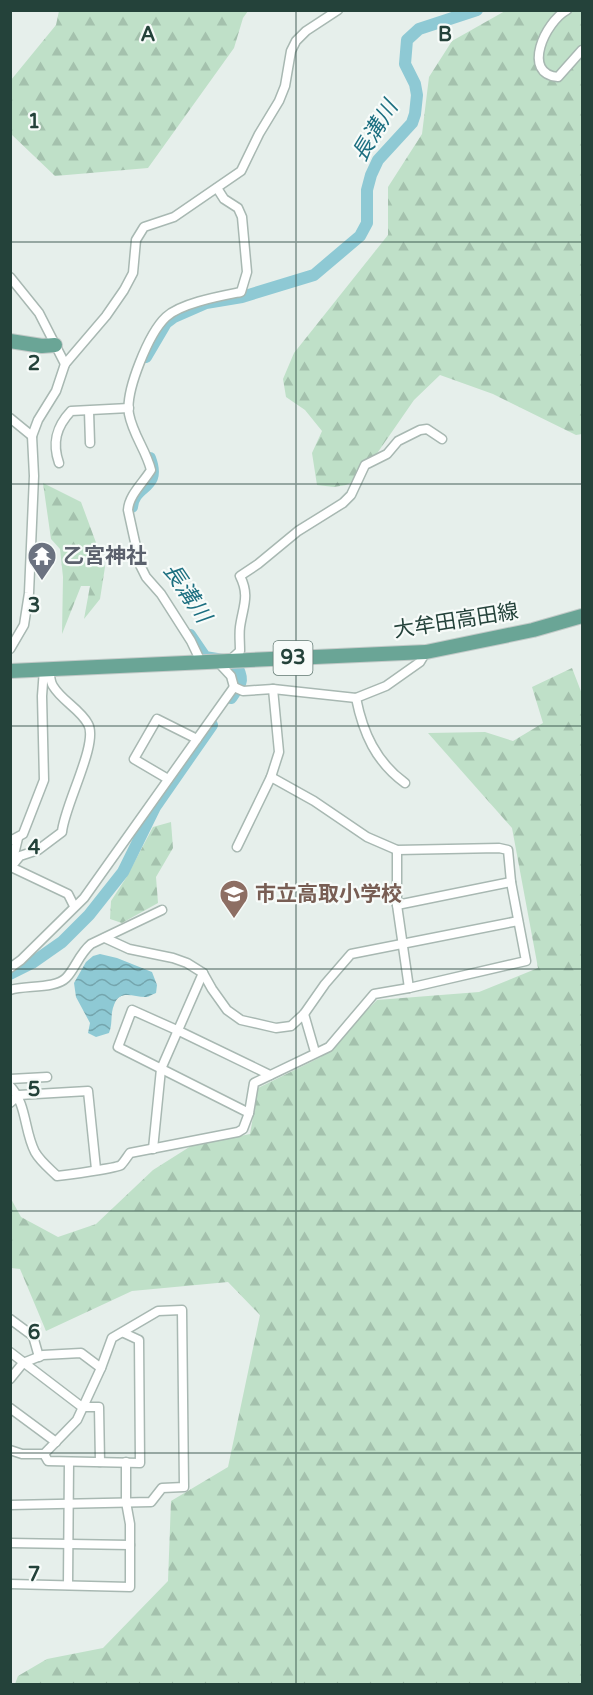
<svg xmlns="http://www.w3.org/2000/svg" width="593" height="1695" font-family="'Varela Round','Noto Sans JP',sans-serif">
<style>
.forest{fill:url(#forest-firs)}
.water{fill:url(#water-waves)}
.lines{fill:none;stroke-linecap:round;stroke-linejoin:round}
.river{stroke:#8ec9d4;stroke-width:12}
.minor-casing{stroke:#a8b8b2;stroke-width:11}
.primary-casing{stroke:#c2cac8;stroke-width:16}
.minor{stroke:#fff;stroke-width:8}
.primary{stroke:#6aa596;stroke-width:14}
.grid{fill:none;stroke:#24423a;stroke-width:1.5;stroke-opacity:0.55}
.labels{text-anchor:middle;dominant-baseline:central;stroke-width:4.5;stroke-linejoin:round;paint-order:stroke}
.shield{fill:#f7fbf9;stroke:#637a73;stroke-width:1.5}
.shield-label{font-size:20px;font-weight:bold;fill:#24423a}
.worship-label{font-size:21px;font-weight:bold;fill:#5b616d;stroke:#f7fbf9;text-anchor:start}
.street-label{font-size:21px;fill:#24423a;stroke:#f7fbf9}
.education-label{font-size:21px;font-weight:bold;fill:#785e54;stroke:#f7fbf9;text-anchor:start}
.water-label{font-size:22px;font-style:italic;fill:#1c6f80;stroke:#f7fbf9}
.grid-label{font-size:20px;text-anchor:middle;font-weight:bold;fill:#24423a;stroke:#f7fbf9;stroke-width:4.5;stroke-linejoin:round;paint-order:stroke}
</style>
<defs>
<pattern id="forest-firs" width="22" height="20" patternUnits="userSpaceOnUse" patternTransform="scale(1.5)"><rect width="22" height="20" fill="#bfe0c8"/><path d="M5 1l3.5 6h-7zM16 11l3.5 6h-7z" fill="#a4c1ad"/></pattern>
<pattern id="water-waves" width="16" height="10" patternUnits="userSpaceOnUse" patternTransform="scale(1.5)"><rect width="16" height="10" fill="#8ec9d4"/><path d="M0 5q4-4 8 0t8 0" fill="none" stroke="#74a5ad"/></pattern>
</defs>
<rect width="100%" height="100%" fill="#e6efeb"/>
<g class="forest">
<path d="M59,11V10L248,11L243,18L234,48L148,168L55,176L11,134L10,83L11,80L56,25Z"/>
<path d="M505,11H582V434L576,435L493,394L440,375L414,400L360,478L346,485L334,487L317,485L312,453L322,431L305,410L286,397L283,379L294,353L388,235V187L422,134L429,77L452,41Z"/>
<path d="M43,483L81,502L105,567L100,599L84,619L90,586H81L62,634L63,577L60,549L51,539Z"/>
<path d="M572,668L582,694V1684H15L18,1676L47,1659L103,1648L168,1581L171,1501L228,1467L260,1315L228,1282L132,1291L46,1331L20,1269L11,1268L10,1197L21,1217L58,1237L96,1224L153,1170L191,1146L250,1134L258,1088L321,1057L377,1000L479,992L538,968L512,828L428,733L485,732L513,741L543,723L532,687Z"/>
<path d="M171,822L173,848L156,877L158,903L122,923L110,919L111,901L126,878L153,827Z"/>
</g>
<path class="water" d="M100,954L117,958L152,972L157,985L156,993C155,993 148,997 147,997C135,998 120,988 114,1005C110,1014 113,1024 109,1033L96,1037L88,1033L90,1023L76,997L74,983L86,962L93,956Z"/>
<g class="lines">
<g class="river">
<path d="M146,357L166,323L174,317L206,303L242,297L314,275L360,236L367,223V190L371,175L378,160L412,123L415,114L417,95L415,84L405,64L407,40L419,29L477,10"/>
<path d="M132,507C134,484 162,490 150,458"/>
<path d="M190,635L205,657L235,662C244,681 243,681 231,698"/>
<path d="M10,974L32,963L62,942L89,915L123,872L155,807L212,725"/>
</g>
<g class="minor-casing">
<g id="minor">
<path d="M567,10C545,22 521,74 558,77L582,50"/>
<path d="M10,277L39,313L65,364"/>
<path d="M89,411L90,443"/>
<path d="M10,418L32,436"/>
<path d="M59,463C52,443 56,427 71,411L129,408"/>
<path d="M10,649L24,625L29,593L34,476L32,436L38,420L56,391L65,364L106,316L124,290L133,273L136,240L144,227L174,217L241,171L259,134L279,101L285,86L291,51L296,41L306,31L338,10"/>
<path d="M229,661L240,651C240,643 239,634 240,627C243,606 250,596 240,576L258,564L298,531L343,503L351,495L365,465L387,454L398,441L420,430L427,429L442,439"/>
<path d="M201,662L191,641L161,594L146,577L140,565L128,510C129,495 143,483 151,470C146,450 133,435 129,414C125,391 149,333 166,317C181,303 221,296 241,292L247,272L242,217L238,208L224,199L217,188"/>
<path d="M218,662L231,676L234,687"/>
<path d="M234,687L243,691L273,689L356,698L386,686L420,662L426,652"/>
<path d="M356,698C363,733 376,762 405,783"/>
<path d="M168,779L134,759L157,719L197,739"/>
<path d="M18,838L11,867L68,894L74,906"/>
<path d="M10,841L23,834L44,780L42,696L44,669"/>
<path d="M237,847L271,777L279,752L273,689"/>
<path d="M397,850V905L409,988"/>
<path d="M11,867L20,856L38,850L62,832C64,806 99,743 88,724C80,709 62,701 53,686C50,682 50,674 49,668"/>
<path d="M397,905L511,882"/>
<path d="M105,938L129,949L173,958L187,963L203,973L212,989L227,1010L241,1020L276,1028L291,1026L304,1014L325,984L351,954L518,921"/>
<path d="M10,968L21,960L84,898L234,687"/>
<path d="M10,990C25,985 55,989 66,978C75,969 79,954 91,944L162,910"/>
<path d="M304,1014L315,1052"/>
<path d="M10,1079L47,1077"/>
<path d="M10,1086C27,1104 24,1131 35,1152C40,1161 50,1169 57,1176C67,1175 117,1168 121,1165C124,1162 127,1157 130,1153L238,1132L243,1129L249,1113L254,1083L329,1047L374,994L409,988L526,961L511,882L508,850L499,848L397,850L367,837L314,801L271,777"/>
<path d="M10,1103L19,1095L88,1091L96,1169"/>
<path d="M249,1113L118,1047L132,1010L179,1031L270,1075"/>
<path d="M153,1149L161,1069L203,973"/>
<path d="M10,1319L33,1336L39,1357"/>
<path d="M10,1352L82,1407H99L100,1462"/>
<path d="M10,1379L23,1363L43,1355L81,1353L101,1368"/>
<path d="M10,1408L56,1442"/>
<path d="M10,1450L22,1454H44L77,1420L101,1368L112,1338L158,1311L182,1310L184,1487L162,1488L151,1502L10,1505"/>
<path d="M44,1454L48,1461L140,1463L139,1340L124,1333"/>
<path d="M10,1543L130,1545"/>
<path d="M10,1584L130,1587V1524L126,1502V1462"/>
<path d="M68,1585L69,1462"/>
</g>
</g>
<g class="primary-casing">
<g id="primary">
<path d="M10,341L42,346L55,345"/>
<path d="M10,671L426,652L533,630L582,616"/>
</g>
</g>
<use href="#minor" class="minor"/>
<use href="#primary" class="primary"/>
</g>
<path class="grid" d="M296,10V1684M10,242H582M10,484H582M10,726H582M10,969H582M10,1211H582M10,1453H582"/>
<defs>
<g id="temple-pin" transform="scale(1.5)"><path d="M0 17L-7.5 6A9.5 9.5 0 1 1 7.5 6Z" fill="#6b7280" stroke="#f7fbf9"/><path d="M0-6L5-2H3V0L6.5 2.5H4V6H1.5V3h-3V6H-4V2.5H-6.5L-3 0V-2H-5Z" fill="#fff"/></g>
<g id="school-pin" transform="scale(1.5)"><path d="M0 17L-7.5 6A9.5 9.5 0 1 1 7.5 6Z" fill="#8d6e63" stroke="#f7fbf9"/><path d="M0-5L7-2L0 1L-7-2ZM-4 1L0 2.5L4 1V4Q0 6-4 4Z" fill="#fff"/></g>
</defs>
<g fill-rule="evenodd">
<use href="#temple-pin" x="42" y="556"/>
<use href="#school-pin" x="234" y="894"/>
</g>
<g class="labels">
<rect class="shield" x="273.5" y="641" width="39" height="34" rx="4.5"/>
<g class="shield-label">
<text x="293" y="658">93</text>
</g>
<g class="worship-label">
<text x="63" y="556">乙宮神社</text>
</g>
<g class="street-label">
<text transform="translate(456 621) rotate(-9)">大牟田高田線</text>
</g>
<g class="education-label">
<text x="255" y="894">市立高取小学校</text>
</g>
<g class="water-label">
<text transform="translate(375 131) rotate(-59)">長溝川</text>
<text transform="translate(187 593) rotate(56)">長溝川</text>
</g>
</g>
<g class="grid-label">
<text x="148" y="41">A</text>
<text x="445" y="41">B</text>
<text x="34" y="128">1</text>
<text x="34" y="370">2</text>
<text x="34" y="612">3</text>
<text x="34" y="854">4</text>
<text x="34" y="1096">5</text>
<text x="34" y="1339">6</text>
<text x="34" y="1581">7</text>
</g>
<rect width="593" height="1695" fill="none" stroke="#24423a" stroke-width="24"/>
</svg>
